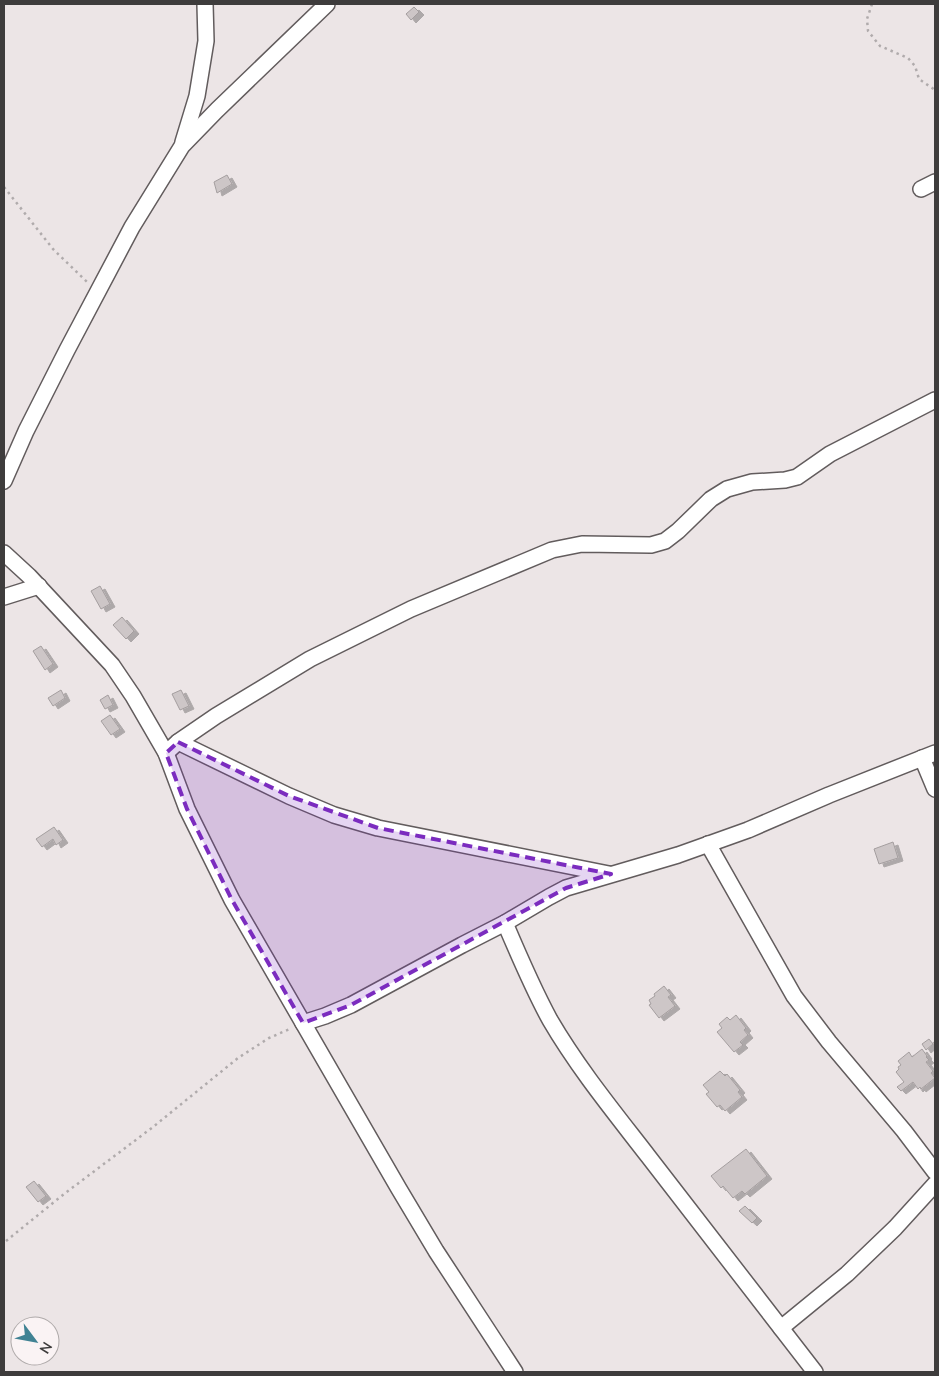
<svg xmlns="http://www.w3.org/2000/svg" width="939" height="1376" font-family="Mulish,sans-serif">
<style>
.building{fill:#cdc6c7;stroke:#a49e9f;filter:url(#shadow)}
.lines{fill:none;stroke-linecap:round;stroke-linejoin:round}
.minor-casing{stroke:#625c5d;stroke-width:18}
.path{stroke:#b0abac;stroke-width:2.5;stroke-dasharray:2.5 4;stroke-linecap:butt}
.minor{stroke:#fff;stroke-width:15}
.marked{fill:#7b2cbf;fill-opacity:0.2;stroke:#7b2cbf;stroke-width:4;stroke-dasharray:10 6;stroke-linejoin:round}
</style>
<defs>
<filter id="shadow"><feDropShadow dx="5" dy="3" stdDeviation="0" flood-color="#0004"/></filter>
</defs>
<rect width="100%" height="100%" fill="#ece5e6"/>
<g class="building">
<path d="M414,7L419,12L411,20L406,14Z"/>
<path d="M227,175L232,184L217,193L214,182Z"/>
<path d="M100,586L110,604L101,609L91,591Z"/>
<path d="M122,617L134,631L126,639L113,625Z"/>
<path d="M41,646L53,664L45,670L33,651Z"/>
<path d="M61,690L65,698L53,706L48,698Z"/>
<path d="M181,690L189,706L180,710L172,694Z"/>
<path d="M108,695L113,705L105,709L100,700Z"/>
<path d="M110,715L120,729L111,735L101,721Z"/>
<path d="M54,827L63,840L56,845L53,839L42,847L36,839Z"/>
<path d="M893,842L898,858L879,864L874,849Z"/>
<path d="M664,986L671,995L668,997L675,1006L659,1018L649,1005L651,1004L649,1000L655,996L654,994Z"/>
<path d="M736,1015L746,1028L744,1030L748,1035L740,1042L743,1045L734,1052L717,1032L722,1028L719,1024L727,1017L730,1020Z"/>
<path d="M929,1039L933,1044L926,1050L922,1044Z"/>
<path d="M922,1049L927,1056L926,1057L929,1060L926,1062L933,1071L931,1073L935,1078L921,1089L920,1087L918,1089L913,1082L901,1091L897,1087L904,1082L896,1072L899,1069L898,1067L901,1065L898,1061L909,1052L912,1057Z"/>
<path d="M720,1071L725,1076L727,1074L740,1090L738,1092L742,1097L725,1111L720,1105L717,1107L706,1094L709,1092L703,1085Z"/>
<path d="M746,1149L767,1176L745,1194L742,1191L733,1198L723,1186L721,1188L711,1176Z"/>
<path d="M34,1181L46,1196L38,1202L26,1187Z"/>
<path d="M745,1206L757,1218L752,1223L739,1211Z"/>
</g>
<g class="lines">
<g class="minor-casing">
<g id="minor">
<path d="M183,142L197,96L206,41L205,4"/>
<path d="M921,189L935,182"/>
<path d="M4,481L26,431L67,350L132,227L182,146L217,110L327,4"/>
<path d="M4,553L29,576L112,665L133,696L166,753L187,809L232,900L399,1189L436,1251L515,1372"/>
<path d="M4,597L39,586"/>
<path d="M178,742L289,796L334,815L378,828L609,874"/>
<path d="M166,753L178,742L216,716L310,659L411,609L552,550L582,544L651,545L665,541L678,531L711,499L727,489L752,482L785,480L797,477L830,454L935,400"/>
<path d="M922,758L935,789"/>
<path d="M708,844L794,996L829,1042L904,1131L935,1172"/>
<path d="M505,923C519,956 533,989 550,1020C578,1068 614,1112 648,1156C703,1228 759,1300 815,1372"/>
<path d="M303,1023L325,1016L351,1005L462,945L505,923L549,897L566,888L678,855L748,830L829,795L935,753"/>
<path d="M781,1328L847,1274L895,1228L935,1184"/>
</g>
</g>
<g class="path">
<path d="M872,4L867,19L868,31L880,46L908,58L915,66L919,79L935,90"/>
<path d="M4,187L53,249L87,282"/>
<path d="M6,1241L64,1194L153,1127L238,1058L269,1038L292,1028"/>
</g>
<use href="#minor" class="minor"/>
</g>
<path class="marked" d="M178,742L289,796L378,828L611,874L566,888L351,1005L303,1023L232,900L187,809L166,753Z"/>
<rect width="939" height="1376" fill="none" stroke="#3e3c3c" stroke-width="10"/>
<g transform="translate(35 1341) rotate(122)"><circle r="24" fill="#faf3f4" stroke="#afaaaa"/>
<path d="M0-4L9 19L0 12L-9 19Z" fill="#408293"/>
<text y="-8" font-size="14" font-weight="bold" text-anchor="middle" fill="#3e3c3c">N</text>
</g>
</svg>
